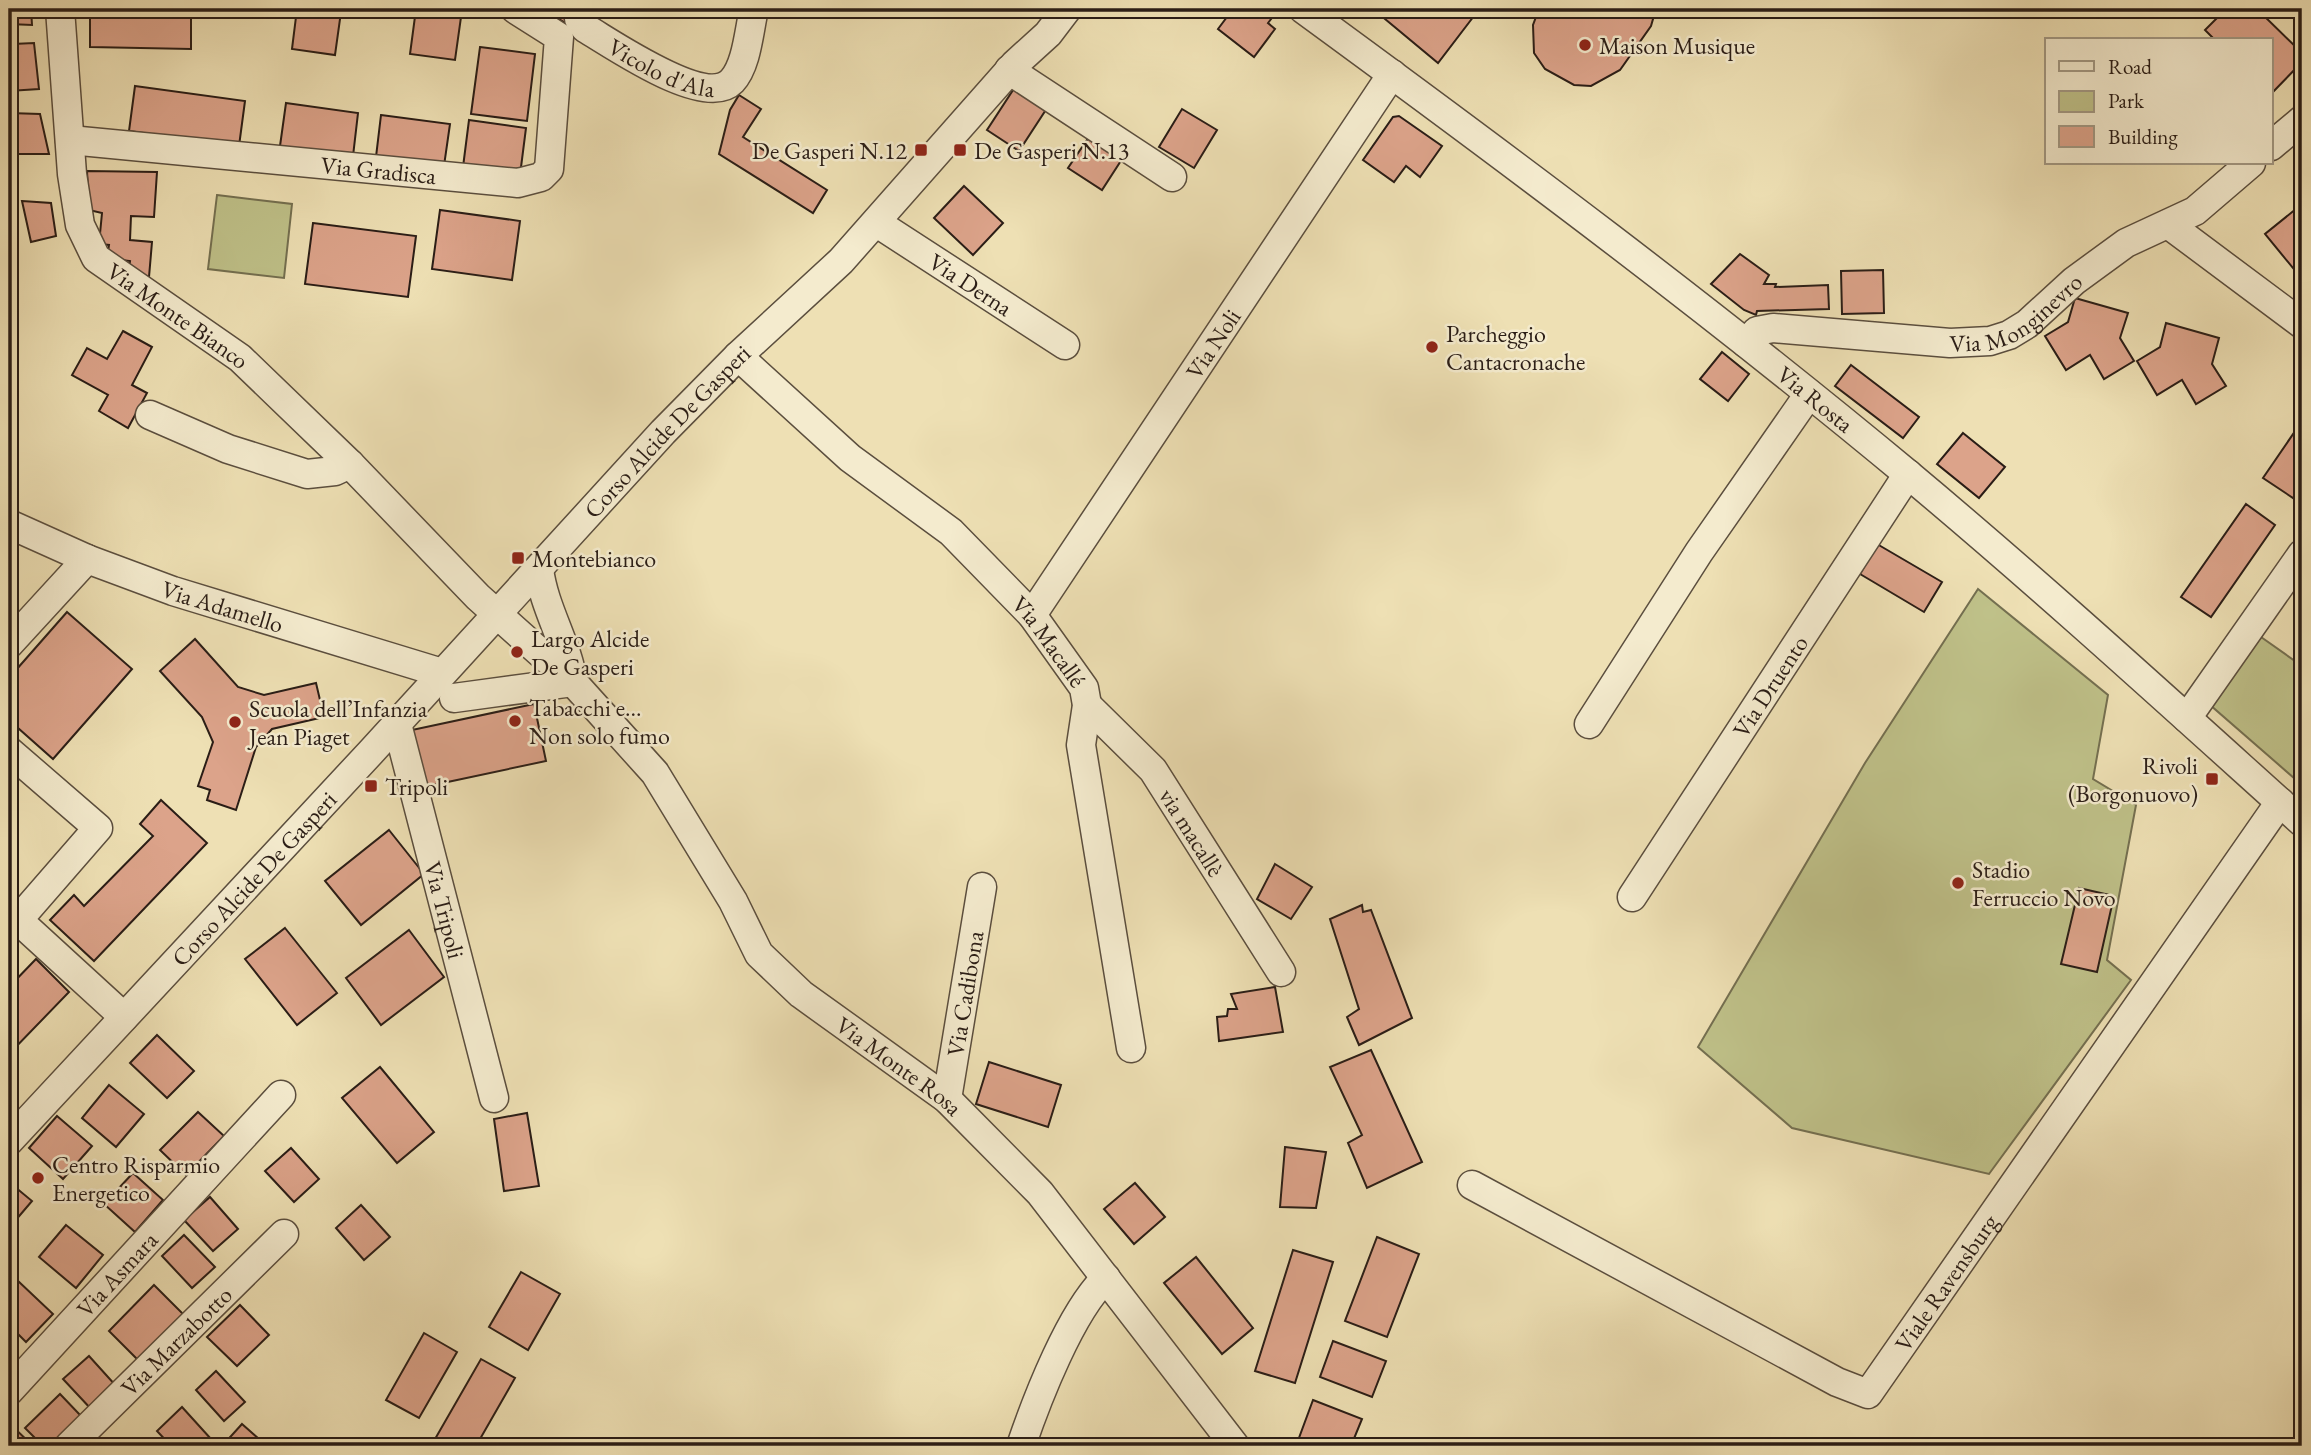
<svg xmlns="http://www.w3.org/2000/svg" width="2311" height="1455" font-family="'EB Garamond',serif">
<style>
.green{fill:#bfc189;stroke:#746f50;stroke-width:2}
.building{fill:#dca38a;stroke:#2a1d16;stroke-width:2}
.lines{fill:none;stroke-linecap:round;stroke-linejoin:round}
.minor-casing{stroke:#5b4e3e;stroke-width:31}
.minor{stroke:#f4ebce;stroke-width:28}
.poi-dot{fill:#8f2418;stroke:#f4ebce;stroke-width:2.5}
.labels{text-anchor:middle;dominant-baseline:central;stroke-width:5;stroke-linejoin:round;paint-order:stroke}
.poi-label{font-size:24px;fill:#2a1d16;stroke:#f4ebce;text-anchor:start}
.street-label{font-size:24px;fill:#2a1d16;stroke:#f4ebce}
</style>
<rect width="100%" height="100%" fill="#eee0b4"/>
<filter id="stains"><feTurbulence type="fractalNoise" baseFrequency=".00286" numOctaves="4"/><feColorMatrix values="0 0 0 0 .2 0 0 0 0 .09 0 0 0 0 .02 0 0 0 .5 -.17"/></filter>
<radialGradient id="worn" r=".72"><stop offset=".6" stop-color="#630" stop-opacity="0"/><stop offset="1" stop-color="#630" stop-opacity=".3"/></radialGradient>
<g class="green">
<path d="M217,195L292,204L284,278L208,269Z"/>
<path d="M1978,589L2108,695L2093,779L2136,805L2107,960L2131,980L1989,1174L1792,1128L1698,1047L1865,763Z"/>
<path d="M2261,637L2302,666V785L2209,704Z"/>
</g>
<g class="building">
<path d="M9,9H31L32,25L9,24Z"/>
<path d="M90,9H191V49L90,47Z"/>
<path d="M297,9L341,12L335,55L292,49Z"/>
<path d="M416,9L462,10L455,60L410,54Z"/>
<path d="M543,9H573L567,24Z"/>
<path d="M1233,9H1269L1275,14L1268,23L1275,29L1254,57L1218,29Z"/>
<path d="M1373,9H1473L1477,12L1438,63Z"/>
<path d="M1539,9H1655V12L1651,26L1620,70L1591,86L1574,85L1545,69L1534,53L1533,25Z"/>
<path d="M2226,9H2257L2302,53V62L2271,94V40H2215L2205,30Z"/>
<path d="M34,43L39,89L9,91V55L12,54L13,44Z"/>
<path d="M480,47L535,54L527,121L471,114Z"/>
<path d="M1017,84L1049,105L1019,151L987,130Z"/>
<path d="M135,86L245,101L239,146L129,131Z"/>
<path d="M739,95L761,109L743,137L827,190L813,213L719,154L730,110Z"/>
<path d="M286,103L358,113L353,156L280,146Z"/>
<path d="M1182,109L1217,130L1194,168L1159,147Z"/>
<path d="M9,113L40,114L49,154H9Z"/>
<path d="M381,115L450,124L444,166L376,157Z"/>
<path d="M1399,116L1442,146L1420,177L1406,166L1394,182L1363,160L1393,117Z"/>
<path d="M469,120L526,128L520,175L463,167Z"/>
<path d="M1091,134L1124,156L1102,190L1068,168Z"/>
<path d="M87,171L157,172L154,217L131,216L130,240L152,242L149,277L128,274L130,261L107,258L109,245L99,244L102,213L89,210Z"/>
<path d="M964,186L1003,223L973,255L934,218Z"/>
<path d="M22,201L51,203L56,236L31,242Z"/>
<path d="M2302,204V279L2265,234Z"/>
<path d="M440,210L520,221L512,280L432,269Z"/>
<path d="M313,223L416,236L408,297L305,284Z"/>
<path d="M1740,254L1769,275L1764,284H1776L1775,287L1828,285L1829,309L1757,311L1756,315L1744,310L1711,284Z"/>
<path d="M1883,270L1884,313L1842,314L1841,271Z"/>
<path d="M2075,298L2128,313L2120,338L2134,361L2104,379L2090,355L2066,370L2045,336L2068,322Z"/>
<path d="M2166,323L2219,338L2212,364L2226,386L2196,404L2182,380L2157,395L2137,361L2160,347Z"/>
<path d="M123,331L152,347L132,385L147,393L128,428L99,411L108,395L72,375L87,348L107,359Z"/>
<path d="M1722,352L1749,374L1728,401L1700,379Z"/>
<path d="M1851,365L1919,417L1903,438L1835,386Z"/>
<path d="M2302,421V484L2293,498L2263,478Z"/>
<path d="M1963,433L2005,467L1979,498L1937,464Z"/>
<path d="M2246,504L2275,525L2211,617L2181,597Z"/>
<path d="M1877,544L1942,582L1924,612L1860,574Z"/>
<path d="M67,612L132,669L53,759L9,720V678Z"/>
<path d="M195,639L238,687L264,695L316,683L324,717L272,729L256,747L236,810L207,800L210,790L198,786L213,742L202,717L160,671Z"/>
<path d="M534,704L546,761L424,787L412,730Z"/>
<path d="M161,800L207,843L94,961L50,920L74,895L84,906L153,836L140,824Z"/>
<path d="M389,830L424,874L361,925L325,881Z"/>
<path d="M1275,864L1312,887L1291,919L1257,899Z"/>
<path d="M2079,888L2114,896L2097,972L2061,964Z"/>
<path d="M1362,905L1363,912L1371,910L1412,1018L1359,1045L1347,1017L1359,1009L1330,919Z"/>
<path d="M285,928L337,993L297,1025L245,959Z"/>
<path d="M409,930L444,977L381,1025L346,978Z"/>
<path d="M36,959L69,992L9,1054V987Z"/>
<path d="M1275,987L1283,1032L1219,1041L1217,1017L1227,1016L1228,1009H1237L1231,994Z"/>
<path d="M157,1035L194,1071L167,1098L130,1063Z"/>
<path d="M1371,1050L1422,1162L1367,1188L1348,1143L1362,1135L1330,1067Z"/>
<path d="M989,1062L1061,1085L1048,1127L976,1104Z"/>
<path d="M380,1067L434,1132L397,1163L342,1098Z"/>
<path d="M109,1085L144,1114L116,1147L82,1118Z"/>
<path d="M198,1112L224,1136L186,1175L160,1150Z"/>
<path d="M527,1113L539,1186L504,1191L494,1119Z"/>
<path d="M57,1116L92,1146L63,1179L29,1148Z"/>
<path d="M1285,1147L1326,1152L1316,1208L1280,1207Z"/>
<path d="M291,1148L319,1179L294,1202L265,1171Z"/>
<path d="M133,1173L163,1200L135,1232L104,1204Z"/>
<path d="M9,1182L32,1201L9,1228Z"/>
<path d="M1135,1183L1165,1217L1134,1244L1104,1209Z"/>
<path d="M210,1197L238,1229L213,1251L184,1220Z"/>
<path d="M361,1205L390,1237L364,1260L336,1228Z"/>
<path d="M66,1225L103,1255L76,1288L39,1257Z"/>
<path d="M184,1235L215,1267L192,1288L162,1256Z"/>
<path d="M1377,1237L1419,1254L1387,1337L1345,1321Z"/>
<path d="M1293,1250L1333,1262L1295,1383L1255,1371Z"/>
<path d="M1196,1257L1253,1328L1222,1354L1164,1283Z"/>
<path d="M521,1272L560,1294L528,1350L489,1327Z"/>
<path d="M17,1280L53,1314L26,1342L9,1325V1288Z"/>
<path d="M154,1285L185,1316L140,1362L109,1331Z"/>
<path d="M240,1305L269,1335L237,1366L207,1337Z"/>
<path d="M424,1333L457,1352L419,1418L386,1400Z"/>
<path d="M1333,1341L1386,1361L1372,1397L1320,1377Z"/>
<path d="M89,1356L117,1387L92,1410L63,1379Z"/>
<path d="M481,1359L515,1378L476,1446H431Z"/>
<path d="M216,1371L245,1402L224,1421L196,1390Z"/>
<path d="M60,1394L81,1416L49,1446H43L25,1428Z"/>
<path d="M1313,1400L1362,1419L1351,1446H1296Z"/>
<path d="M182,1407L211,1439L203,1446H171L157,1431Z"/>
<path d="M9,1423L33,1446H9Z"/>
<path d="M242,1424L267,1446H222Z"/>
</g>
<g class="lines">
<g class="minor-casing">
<g id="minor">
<path id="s1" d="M60,9L72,174L80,225L96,258L240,358L350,464L478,597L573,682L655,773L733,901L759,954L801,994L947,1099L1040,1193L1235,1446"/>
<path id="s2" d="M580,9L579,19L585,28C611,43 705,109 732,81C747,65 749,30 754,9"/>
<path id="s3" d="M1303,9C1508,159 1713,312 1909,475C2043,587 2172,705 2302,822"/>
<path d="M1009,70L1172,177"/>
<path id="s4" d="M70,140L518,183L541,177L549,169L559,37L515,9"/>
<path d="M2271,146L2302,120"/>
<path id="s5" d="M877,223L1065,345"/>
<path d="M2168,224L2302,324"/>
<path id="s6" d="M1746,343L1757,331L1773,328L1950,343L1990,341L2009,335L2027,324L2074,281L2126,243L2195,211L2251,163"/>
<path id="s7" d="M738,356L850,458L951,532L1032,615L1084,688L1087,705L1081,745L1131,1048"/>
<path d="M150,415L228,449L307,474L335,471L350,464"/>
<path id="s8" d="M9,524L87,559L173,591L442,673"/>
<path d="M539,569C544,609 567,642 573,682"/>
<path id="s9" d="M1032,615L1392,74"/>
<path d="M9,644L87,559"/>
<path d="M454,698L573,682"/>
<path id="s10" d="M1087,705L1153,770L1281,972"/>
<path d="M2187,718L2302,554"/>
<path id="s11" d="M397,724L494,1098"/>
<path d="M1589,724L1699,552L1809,394"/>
<path d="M9,751L98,828L18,920L124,1017"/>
<path id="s12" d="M1632,897L1908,474"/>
<path id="s13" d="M947,1099L982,887"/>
<path id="s14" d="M9,1141L371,752L663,432L738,356L841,261L1015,64L1048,34L1067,9"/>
<path id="s15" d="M1472,1185L1837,1382L1868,1394L2280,802"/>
<path id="s16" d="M9,1391L281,1095"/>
<path id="s17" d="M69,1446L284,1234"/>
<path d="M1021,1446C1037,1399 1071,1311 1106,1278"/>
</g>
</g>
<use href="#minor" class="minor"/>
</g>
<g class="poi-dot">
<circle cx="1585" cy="45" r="7"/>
<rect x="914" y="143" width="14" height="14" rx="3.5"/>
<rect x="953" y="143" width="14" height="14" rx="3.5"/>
<circle cx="1432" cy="347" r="7"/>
<rect x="511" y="551" width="14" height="14" rx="3.5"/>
<circle cx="517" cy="652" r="7"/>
<circle cx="515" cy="721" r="7"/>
<circle cx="235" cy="722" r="7"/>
<rect x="2205" y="772" width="14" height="14" rx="3.5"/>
<rect x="364" y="779" width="14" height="14" rx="3.5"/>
<circle cx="1958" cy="883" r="7"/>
<circle cx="38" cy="1178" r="7"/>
</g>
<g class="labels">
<g class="poi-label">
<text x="1599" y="45">Maison Musique</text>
<text x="907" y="150" text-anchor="end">De Gasperi N.12</text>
<text x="974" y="150">De Gasperi N.13</text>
<text x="1446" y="333">Parcheggio<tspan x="1446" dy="28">Cantacronache</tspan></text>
<text x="532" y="558">Montebianco</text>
<text x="531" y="638">Largo Alcide<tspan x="531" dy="28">De Gasperi</tspan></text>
<text x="529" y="707">Tabacchi e...<tspan x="529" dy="28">Non solo fumo</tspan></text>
<text x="249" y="708">Scuola dell’Infanzia<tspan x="249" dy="28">Jean Piaget</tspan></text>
<text x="2198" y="765" text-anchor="end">Rivoli<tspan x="2198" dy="28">(Borgonuovo)</tspan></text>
<text x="385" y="786">Tripoli</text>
<text x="1972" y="869">Stadio<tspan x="1972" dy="28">Ferruccio Novo</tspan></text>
<text x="52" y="1164">Centro Risparmio<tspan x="52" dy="28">Energetico</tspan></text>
</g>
<g class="street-label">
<text stroke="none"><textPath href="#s2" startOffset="108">Vicolo d'Ala</textPath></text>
<text stroke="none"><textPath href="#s4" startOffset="310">Via Gradisca</textPath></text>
<text stroke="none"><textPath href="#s5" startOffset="112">Via Derna</textPath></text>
<text stroke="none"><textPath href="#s6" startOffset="285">Via Monginevro</textPath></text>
<text stroke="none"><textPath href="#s1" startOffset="354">Via Monte Bianco</textPath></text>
<text stroke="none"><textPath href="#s9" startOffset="326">Via Noli</textPath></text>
<text stroke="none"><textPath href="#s3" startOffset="644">Via Rosta</textPath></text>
<text stroke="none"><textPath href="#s14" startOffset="968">Corso Alcide De Gasperi</textPath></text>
<text stroke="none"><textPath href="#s8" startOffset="229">Via Adamello</textPath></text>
<text stroke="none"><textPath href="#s7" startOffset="424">Via Macallé</textPath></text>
<text stroke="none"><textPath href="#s12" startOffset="252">Via Druento</textPath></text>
<text stroke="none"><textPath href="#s10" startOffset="166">via macallè</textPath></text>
<text stroke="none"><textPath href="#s14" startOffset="359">Corso Alcide De Gasperi</textPath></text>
<text stroke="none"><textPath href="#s11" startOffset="192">Via Tripoli</textPath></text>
<text stroke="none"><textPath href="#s13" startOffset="107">Via Cadibona</textPath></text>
<text stroke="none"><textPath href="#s1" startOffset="1405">Via Monte Rosa</textPath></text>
<text stroke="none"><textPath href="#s16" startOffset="159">Via Asmara</textPath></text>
<text stroke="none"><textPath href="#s15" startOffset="584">Viale Ravensburg</textPath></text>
<text stroke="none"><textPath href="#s17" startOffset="150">Via Marzabotto</textPath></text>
</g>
</g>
<rect width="2311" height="1455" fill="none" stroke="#eee0b4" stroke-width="35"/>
<rect x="10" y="10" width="2290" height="1434" fill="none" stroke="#2a1d16" stroke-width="3.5"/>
<rect x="18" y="18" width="2276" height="1420" fill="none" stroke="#2a1d16" stroke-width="2"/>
<rect x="2045" y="38" width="228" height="126" fill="#f4ebce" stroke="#a39984" stroke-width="2"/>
<rect x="2059" y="61" width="35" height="10" fill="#f4ebce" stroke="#a39984" stroke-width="2"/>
<text x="2108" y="74" font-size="21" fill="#2a1d16">Road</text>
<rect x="2059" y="91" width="35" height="21" fill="#bfc189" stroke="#a39984" stroke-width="2"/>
<text x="2108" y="108" font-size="21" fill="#2a1d16">Park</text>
<rect x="2059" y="126" width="35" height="21" fill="#dca38a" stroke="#a39984" stroke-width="2"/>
<text x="2108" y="144" font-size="21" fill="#2a1d16">Building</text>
<rect width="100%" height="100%" filter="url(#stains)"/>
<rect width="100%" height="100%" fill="url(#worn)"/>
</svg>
